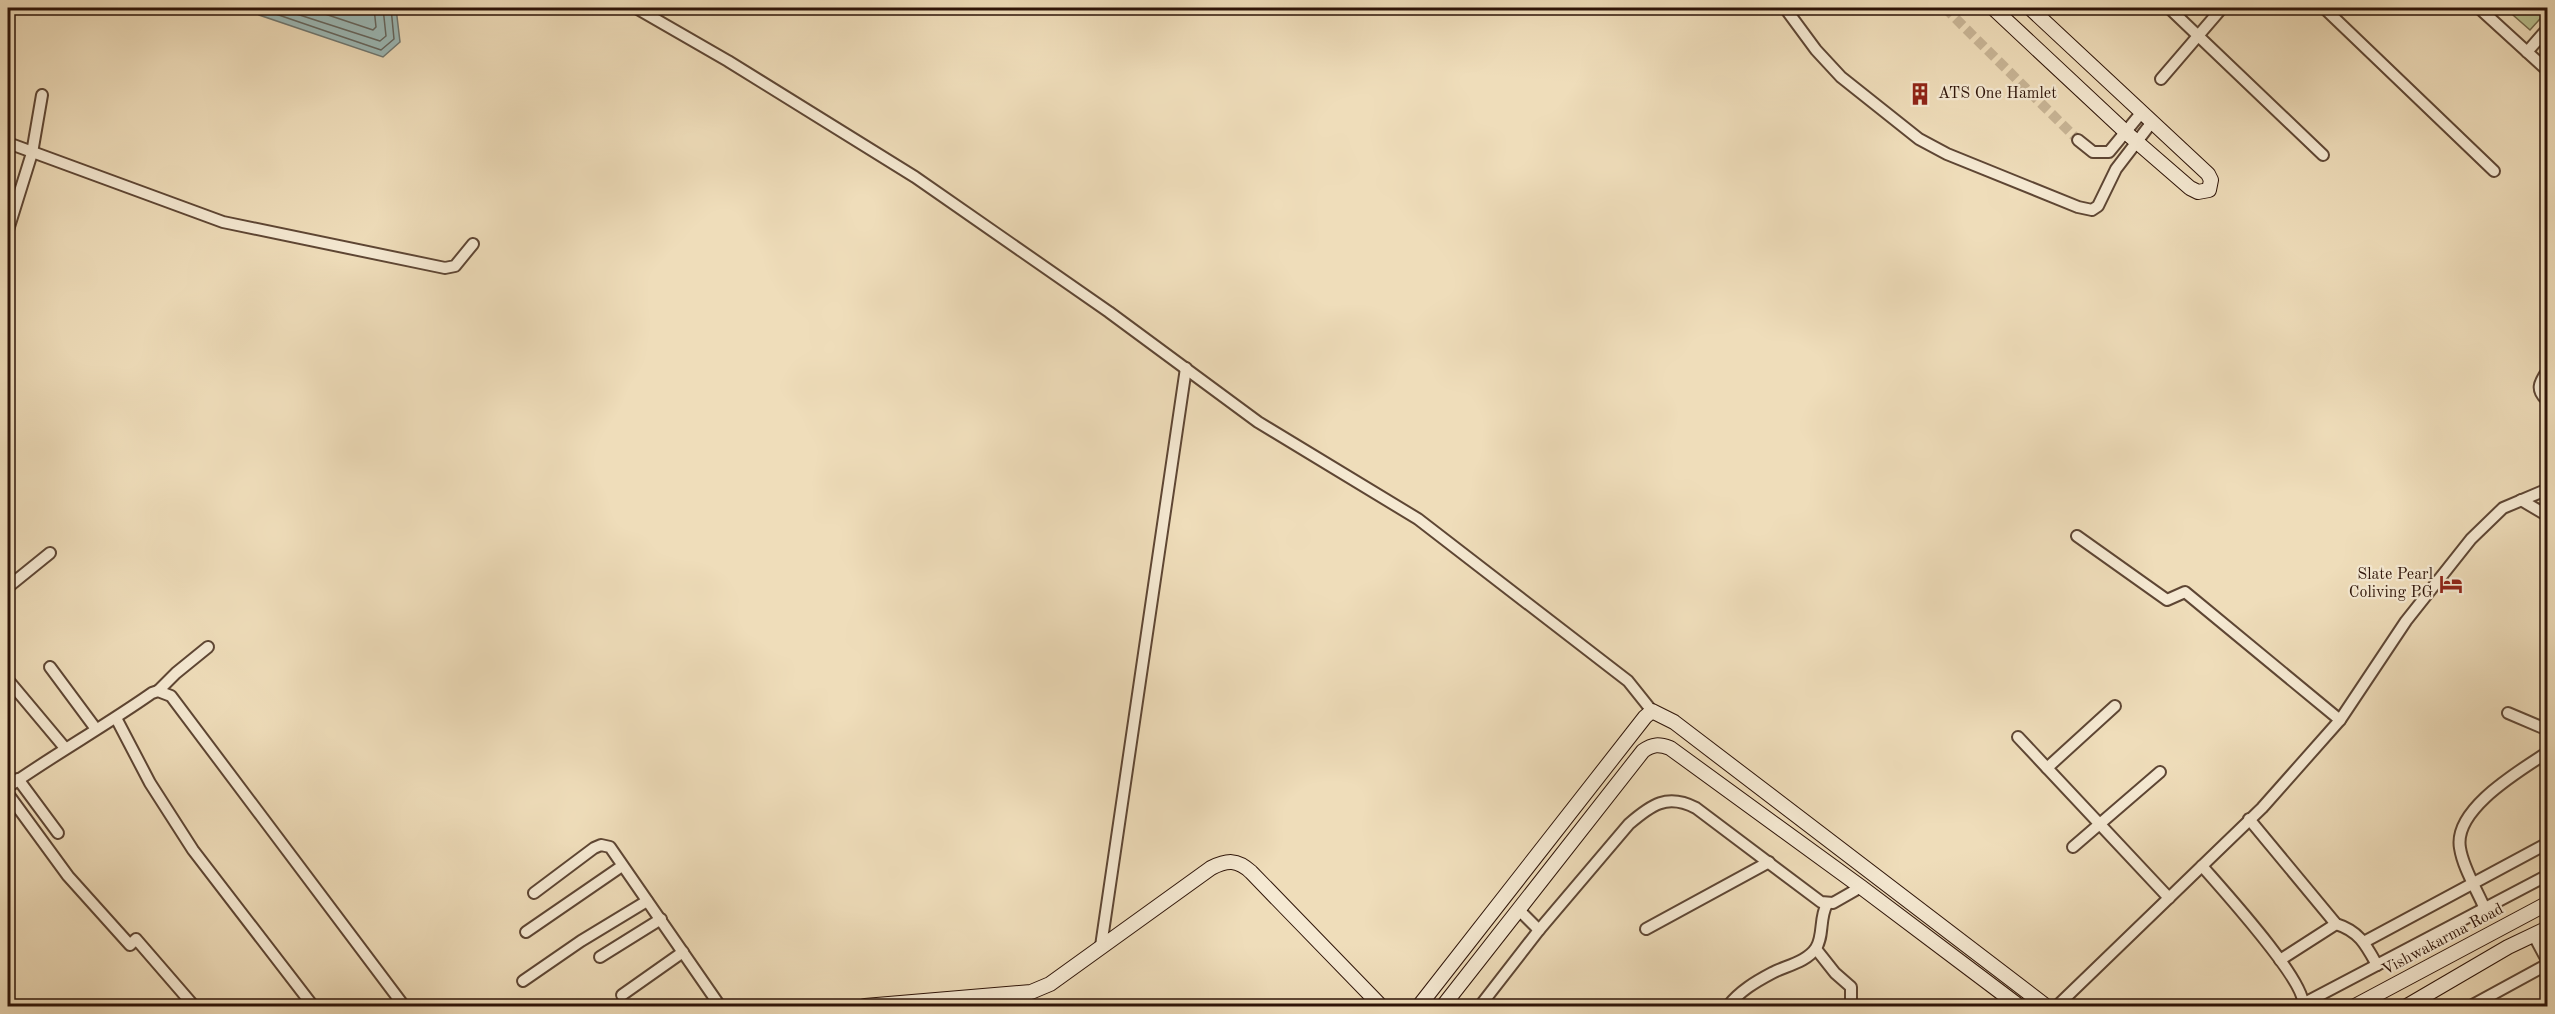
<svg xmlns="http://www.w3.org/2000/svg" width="2555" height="1014" font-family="'Old Standard TT',serif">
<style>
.green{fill:#b9c190;stroke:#746a4c;stroke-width:1.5}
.water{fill:#9cbab8;stroke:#707872;stroke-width:1.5}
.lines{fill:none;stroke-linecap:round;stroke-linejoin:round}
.shore{stroke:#656760;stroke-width:1.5}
.street-tunnel{stroke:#c8b596;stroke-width:10;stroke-dasharray:10 5;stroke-linecap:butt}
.street-casing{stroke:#5e4634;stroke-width:14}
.secondary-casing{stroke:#2e1408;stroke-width:16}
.street{stroke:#f5e9d2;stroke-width:10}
.secondary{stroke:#f5e9d2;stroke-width:14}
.labels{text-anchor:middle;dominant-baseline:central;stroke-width:4.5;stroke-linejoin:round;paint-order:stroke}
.poi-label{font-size:16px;fill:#2e1408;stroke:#f5e9d2;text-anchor:start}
.street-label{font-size:16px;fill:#2e1408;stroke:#f5e9d2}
</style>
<rect width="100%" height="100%" fill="#efddba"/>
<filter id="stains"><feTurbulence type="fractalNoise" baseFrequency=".00333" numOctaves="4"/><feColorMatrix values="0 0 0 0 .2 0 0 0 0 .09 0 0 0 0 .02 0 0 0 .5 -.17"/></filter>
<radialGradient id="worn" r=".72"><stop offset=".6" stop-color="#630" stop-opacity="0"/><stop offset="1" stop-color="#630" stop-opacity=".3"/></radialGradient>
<path class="green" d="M2505,8H2547V11L2530,30Z"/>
<path class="water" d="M253,8H396L400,42L383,57L259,15Z"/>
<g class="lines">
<g class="shore">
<path d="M261,8L264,10L381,50L394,39L391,8"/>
<path d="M278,8L380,41L386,36L383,8"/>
<path d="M307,8L373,30L376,27L374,8"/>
</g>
<path class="street-tunnel" d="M1945,8L2078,140"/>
<g class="street-casing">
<g id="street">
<path d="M636,8L728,61L915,177L1109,312L1258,422L1418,519L1628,681L1652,711"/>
<path d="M1785,8L1816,50L1841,77L1919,139L1947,154L2078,207L2092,210L2098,206L2116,169L2152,122"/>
<path d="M2169,8L2323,155"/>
<path d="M2324,8L2494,171"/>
<path d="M2479,8L2548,71"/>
<path d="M2527,52L2548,28"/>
<path d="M2161,79L2222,8"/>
<path d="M2078,140L2093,152H2109L2142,112"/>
<path d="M8,143L223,222L445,268L455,266L473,244"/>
<path d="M8,230L32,153L42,95"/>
<path d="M2548,370C2539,383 2535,390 2548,401"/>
<path d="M2521,500L2548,516"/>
<path d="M2077,536L2167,600L2185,592L2340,720"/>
<path d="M8,587L50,553"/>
<path d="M50,667L96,729"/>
<path d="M8,680L65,748"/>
<path d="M158,691L176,673L208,647"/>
<path d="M2508,713L2548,730"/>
<path d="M116,718L150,783L193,850L313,1006"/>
<path d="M2018,737L2169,898"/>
<path d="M2047,768L2115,706"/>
<path d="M18,779L58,833"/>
<path d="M8,787C55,754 105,726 152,693L158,691L171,696L404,1006"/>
<path d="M8,794L68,876L130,945L136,939L194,1006"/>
<path d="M2249,819L2336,924C2359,931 2366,945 2377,965"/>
<path d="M2073,847L2160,772"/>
<path d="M2202,866C2221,888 2308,983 2303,1006"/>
<path d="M534,893L594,848L601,845L610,847L720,1006"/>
<path d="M2485,909C2477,890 2463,868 2460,848C2453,809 2521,770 2548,752"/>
<path d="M1519,910L1539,930"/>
<path d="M1646,929L1769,862"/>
<path d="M526,932L622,866"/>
<path d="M2534,936L2548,962"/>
<path d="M2364,942L2548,843"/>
<path d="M1101,946L1186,368"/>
<path d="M1816,949L1835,973L1851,987V1003L1848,1006"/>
<path d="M600,957L661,919"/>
<path d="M2280,960L2336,924"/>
<path d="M523,981L581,941L647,901"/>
<path d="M622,995L683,952"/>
<path d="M1480,1006L1539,930L1629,824C1651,805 1667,793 1696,808L1821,902L1833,903L1861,887"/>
<path d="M1728,1006C1740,991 1755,982 1772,973C1785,966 1807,962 1816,948C1824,936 1819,918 1827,904"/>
<path d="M2057,1006L2262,808L2340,720L2406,621L2471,539L2503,508L2548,489"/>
<path d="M2299,1006L2548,875"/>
<path d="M2471,1006L2548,964"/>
</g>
</g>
<g class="secondary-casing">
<g id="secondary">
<path d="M1993,8L2130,136L2190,188L2198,192L2209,190L2211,180L2208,174L2030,8"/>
<path d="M865,1006L1031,992L1050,984L1211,868C1227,860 1237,859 1251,872L1381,1006"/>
<path d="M1419,1006L1645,717L1652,711L1674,722L2046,1006"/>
<path d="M1443,1006L1643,751C1653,744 1659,744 1670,748L1861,887L2019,1006"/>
<path d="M2355,1006L2548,903"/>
<path d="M2407,1006L2508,947L2548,928"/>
</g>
</g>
<use href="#street" class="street"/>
<use href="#secondary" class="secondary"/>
</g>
<defs>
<g id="building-bare" transform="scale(1.8)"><path d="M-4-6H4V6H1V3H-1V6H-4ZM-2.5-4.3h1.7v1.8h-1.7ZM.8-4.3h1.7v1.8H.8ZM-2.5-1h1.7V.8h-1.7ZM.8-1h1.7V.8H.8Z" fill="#8f2418" stroke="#f5e9d2" stroke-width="2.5" paint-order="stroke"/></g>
<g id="hotel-bare" transform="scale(1.8)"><path d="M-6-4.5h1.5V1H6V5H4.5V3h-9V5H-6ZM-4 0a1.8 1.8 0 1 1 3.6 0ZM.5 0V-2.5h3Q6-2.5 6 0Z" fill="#8f2418" stroke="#f5e9d2" stroke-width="2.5" paint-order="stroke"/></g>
</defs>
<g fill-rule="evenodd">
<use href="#building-bare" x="1920" y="94"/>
<use href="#hotel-bare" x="2451" y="584"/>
</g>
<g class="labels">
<g class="poi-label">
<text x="1938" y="94">ATS One Hamlet</text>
<text x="2433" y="575" text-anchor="end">Slate Pearl<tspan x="2433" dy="18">Coliving PG</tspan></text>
</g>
<g class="street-label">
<text transform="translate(2443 940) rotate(-28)">Vishwakarma Road</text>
</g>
</g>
<rect width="2555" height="1014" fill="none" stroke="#efddba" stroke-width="30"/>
<rect x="9" y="9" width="2537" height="996" fill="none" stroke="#2e1408" stroke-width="3"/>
<rect x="15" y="15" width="2525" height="984" fill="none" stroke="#2e1408" stroke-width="1.5"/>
<rect width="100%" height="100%" filter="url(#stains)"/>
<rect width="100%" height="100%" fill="url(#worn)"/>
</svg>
